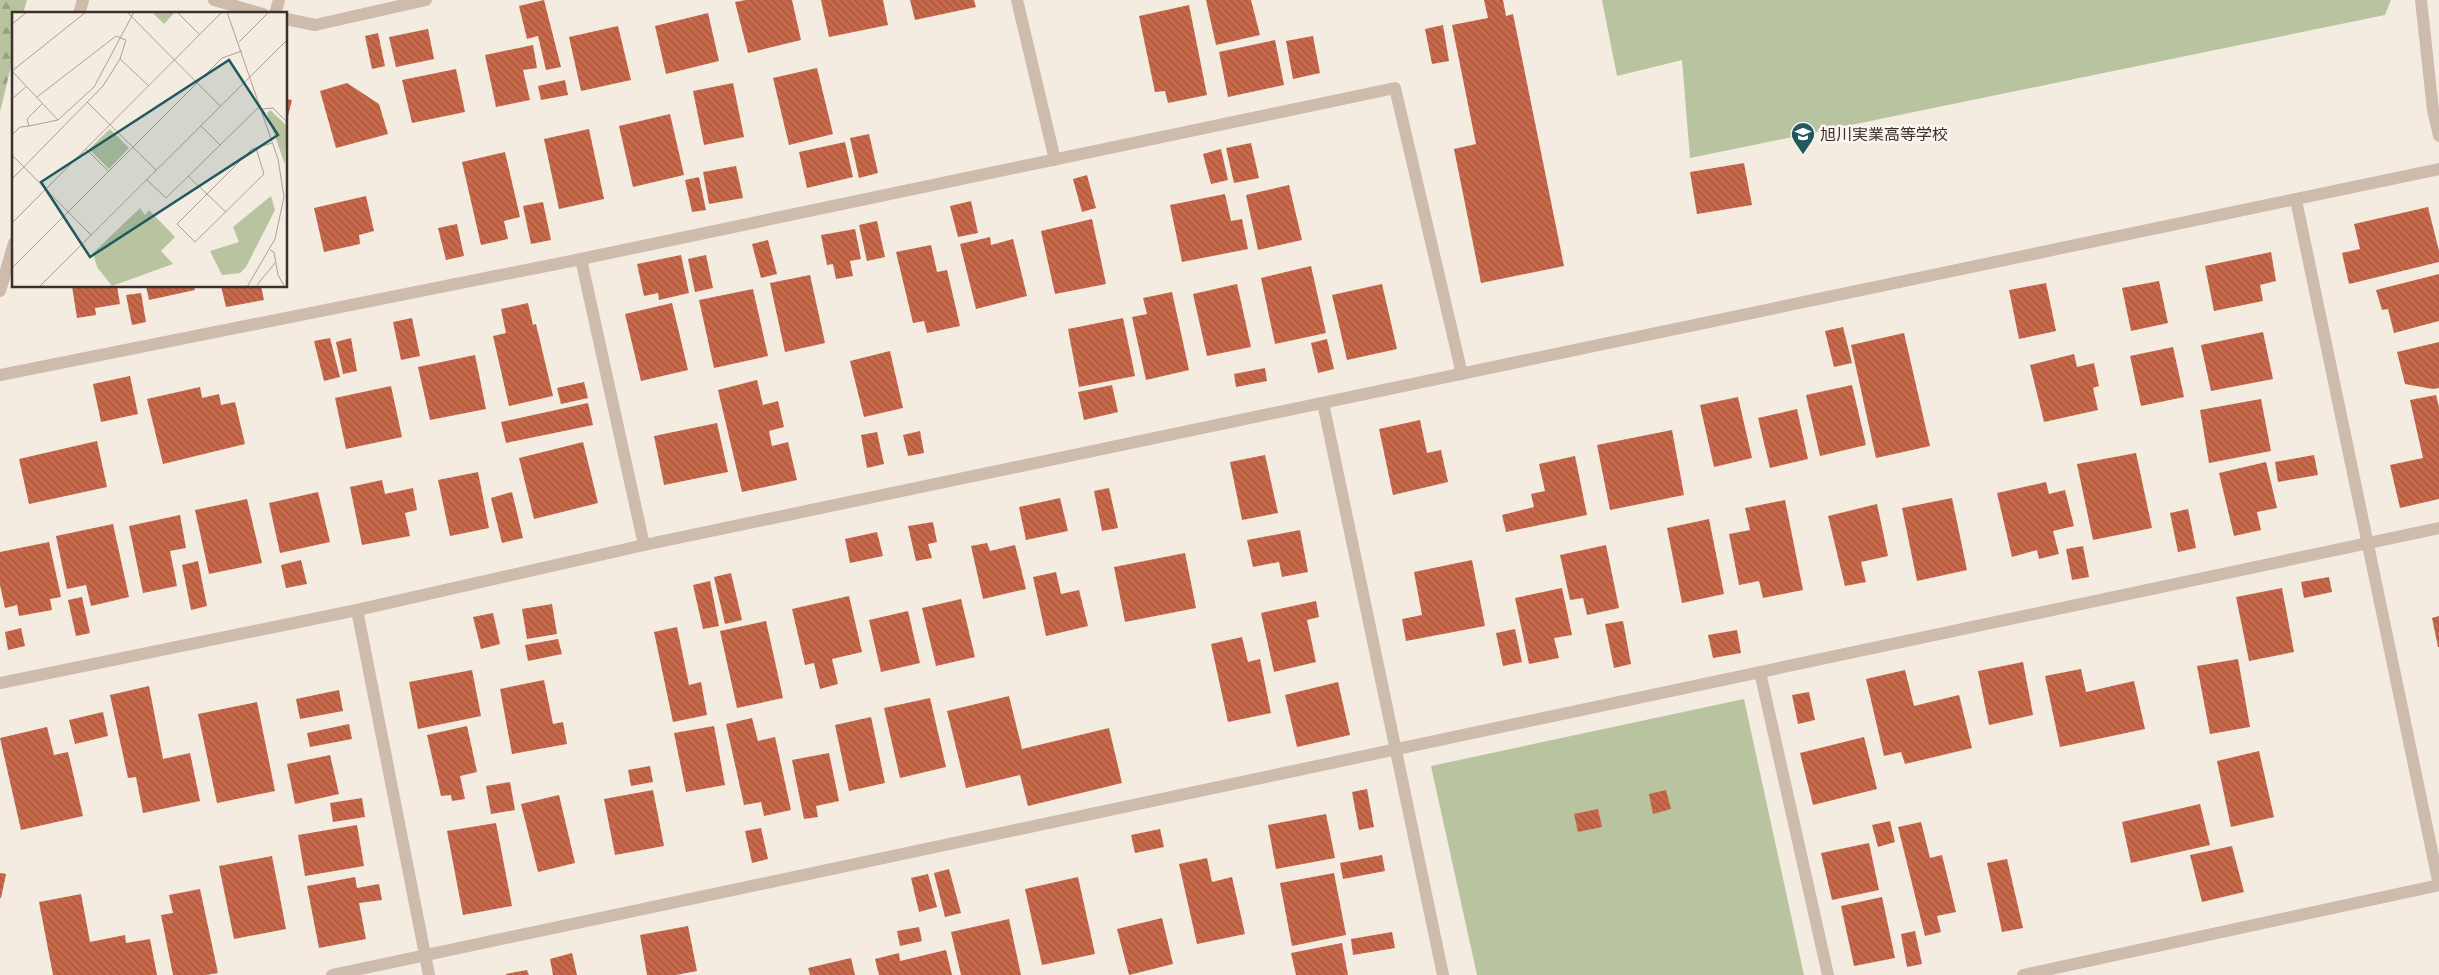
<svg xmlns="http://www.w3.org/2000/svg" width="2439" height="975" font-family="Inter,'Noto Sans JP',sans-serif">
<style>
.green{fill:#b8c4a0}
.forest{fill:url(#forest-firs)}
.building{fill:url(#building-back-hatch)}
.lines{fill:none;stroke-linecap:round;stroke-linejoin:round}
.minor{stroke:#cdbbac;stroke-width:12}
.labels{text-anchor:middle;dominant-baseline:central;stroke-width:5;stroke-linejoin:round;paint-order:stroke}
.poi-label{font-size:16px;fill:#3b302b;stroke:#fbf5ee;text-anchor:start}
.inset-road{fill:none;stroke:#aaa098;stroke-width:1}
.view{fill:#1f5a5e;fill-opacity:0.15;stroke:#1f5a5e;stroke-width:2.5}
.inset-edge{fill:none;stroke:#3b302b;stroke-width:2.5}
</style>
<defs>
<pattern id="forest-firs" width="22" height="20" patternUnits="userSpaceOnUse" patternTransform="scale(1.25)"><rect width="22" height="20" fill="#b8c4a0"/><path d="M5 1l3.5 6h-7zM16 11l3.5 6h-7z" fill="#97a083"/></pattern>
<pattern id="building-back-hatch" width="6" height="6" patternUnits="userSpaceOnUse" patternTransform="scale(1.25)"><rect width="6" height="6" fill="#c8694b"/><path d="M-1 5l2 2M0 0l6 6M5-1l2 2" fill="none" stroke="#a4573f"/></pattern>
</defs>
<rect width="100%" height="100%" fill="#f4ebe1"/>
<g class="green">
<path d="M1602,0H2391L2385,15L1690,158L1682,60L1617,76Z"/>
<path d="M1744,699L1804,975H1477L1431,766Z"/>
</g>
<path class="forest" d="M0,0H27L23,14H14V54L0,112Z"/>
<g class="building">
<path d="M544,0L561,67L546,70L538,36L527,39L519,6Z"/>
<path d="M746,0H792L801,40L748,53L735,2Z"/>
<path d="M821,0H883L888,25L829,37Z"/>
<path d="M910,0H974L976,7L915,20Z"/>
<path d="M1206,0H1251L1260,35L1216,45Z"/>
<path d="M1484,0H1503L1506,16L1513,14L1564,266L1481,283L1454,149L1476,144L1452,25L1488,18Z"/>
<path d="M1189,5L1207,95L1168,103L1165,91L1155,92L1139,16Z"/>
<path d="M708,13L719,61L666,74L655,26Z"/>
<path d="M1443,25L1449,61L1432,64L1425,29Z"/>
<path d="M618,26L631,80L581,91L569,37Z"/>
<path d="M428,29L434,59L396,67L389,37Z"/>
<path d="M378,33L385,66L372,69L365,36Z"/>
<path d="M1313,36L1320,73L1293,79L1286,41Z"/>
<path d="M1275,40L1284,85L1228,97L1219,52Z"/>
<path d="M533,45L537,68L523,70L530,100L496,107L485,55Z"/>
<path d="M817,68L833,134L789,145L773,78Z"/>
<path d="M456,69L465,112L412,123L402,80Z"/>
<path d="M565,80L568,95L541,100L538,86Z"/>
<path d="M347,83L379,104L388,134L336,148L320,91Z"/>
<path d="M733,83L744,137L704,145L693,91Z"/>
<path d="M286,99L292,100L287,120H286Z"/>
<path d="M670,114L684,175L633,187L619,126Z"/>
<path d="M589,129L604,199L559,209L544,139Z"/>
<path d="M869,134L878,173L859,178L850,138Z"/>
<path d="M845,142L853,177L807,188L799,152Z"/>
<path d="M1251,143L1259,178L1234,183L1226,148Z"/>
<path d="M1221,149L1228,180L1211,184L1203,154Z"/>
<path d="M505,152L520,217L504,221L508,239L481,245L462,162Z"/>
<path d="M1744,163L1752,205L1697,214L1690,172Z"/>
<path d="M736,166L743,198L709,204L703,172Z"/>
<path d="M1087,175L1096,208L1082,212L1073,179Z"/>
<path d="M699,177L706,210L692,212L685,180Z"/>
<path d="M1289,185L1302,240L1258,250L1246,195Z"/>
<path d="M1225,194L1231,221L1242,219L1248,249L1182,262L1170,205Z"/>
<path d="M366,196L374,231L359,235L360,244L324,252L314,208Z"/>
<path d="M971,201L978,233L958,237L950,206Z"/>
<path d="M543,202L551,240L531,244L523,206Z"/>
<path d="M2428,207L2439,251V262L2349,284L2342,253L2360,249L2354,224Z"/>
<path d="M1092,219L1106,284L1055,294L1041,231Z"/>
<path d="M877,221L885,257L867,261L859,225Z"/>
<path d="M457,224L464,256L446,260L438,228Z"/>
<path d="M855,229L861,259L850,261L853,276L836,279L833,264L827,265L821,235Z"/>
<path d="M990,237L991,245L1013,239L1027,296L976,309L960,244Z"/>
<path d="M768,240L777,274L761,278L752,244Z"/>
<path d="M931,245L937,272L947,270L960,326L927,333L924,321L913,323L896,252Z"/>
<path d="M2271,252L2276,281L2260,285L2263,301L2214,311L2205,266Z"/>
<path d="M681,255L689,293L659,300L658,293L644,296L637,264Z"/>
<path d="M706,255L713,288L695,292L688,259Z"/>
<path d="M1311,266L1326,333L1275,344L1261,278Z"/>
<path d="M2439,274V321L2394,333L2388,309L2382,310L2376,290Z"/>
<path d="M810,275L825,343L785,352L770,283Z"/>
<path d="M2159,281L2168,323L2131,331L2122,288Z"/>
<path d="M2046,283L2056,331L2019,339L2009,290Z"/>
<path d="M1237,284L1251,347L1207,356L1193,294Z"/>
<path d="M1382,284L1397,349L1347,360L1332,295Z"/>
<path d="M72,286H117L120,304L95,308L96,315L77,318Z"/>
<path d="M146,286H194L195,290L149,300Z"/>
<path d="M221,286H261L264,300L226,307Z"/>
<path d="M753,289L768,356L714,368L699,300Z"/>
<path d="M1172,292L1189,370L1146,380L1132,317L1147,314L1143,298Z"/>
<path d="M141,293L146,322L132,325L126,295Z"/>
<path d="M528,303L533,325L536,324L553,396L509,406L493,336L506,333L501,309Z"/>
<path d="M672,303L688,370L641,381L625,314Z"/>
<path d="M412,318L420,356L401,360L393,322Z"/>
<path d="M1123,318L1135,376L1079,387L1068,329Z"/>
<path d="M1843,327L1852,363L1834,367L1825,331Z"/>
<path d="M2263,332L2273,379L2211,391L2201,345Z"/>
<path d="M1904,333L1930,446L1876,458L1851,345Z"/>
<path d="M330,338L340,377L324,381L314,341Z"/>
<path d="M351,338L357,371L343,374L336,342Z"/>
<path d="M1327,339L1334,369L1318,373L1311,343Z"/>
<path d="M2439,342V388L2433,389L2405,384L2397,352Z"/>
<path d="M2173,347L2184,397L2141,406L2130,356Z"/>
<path d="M890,351L903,408L864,417L850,361Z"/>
<path d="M2074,354L2077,367L2094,363L2099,386L2093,388L2098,410L2044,422L2030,365Z"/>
<path d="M475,355L486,409L430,420L418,367Z"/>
<path d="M1265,368L1267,381L1236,387L1234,374Z"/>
<path d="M130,376L138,414L101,422L93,384Z"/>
<path d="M757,380L763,405L778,401L784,427L769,431L772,446L788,442L797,480L742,492L718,390Z"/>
<path d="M584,382L588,398L561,404L557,388Z"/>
<path d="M1112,385L1118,412L1084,420L1078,392Z"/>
<path d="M1852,385L1866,445L1820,456L1806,395Z"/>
<path d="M391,386L402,437L346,449L335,398Z"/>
<path d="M200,387L202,398L219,394L221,405L235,402L245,444L163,464L147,399Z"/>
<path d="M2436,395L2439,407V499L2400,508L2390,465L2423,458L2410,400Z"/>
<path d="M1738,397L1752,458L1714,467L1700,405Z"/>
<path d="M2261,399L2271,451L2209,463L2200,410Z"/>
<path d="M588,403L593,425L506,443L501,422Z"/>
<path d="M1797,409L1808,459L1770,468L1758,418Z"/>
<path d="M1420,420L1427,453L1441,450L1448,482L1393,495L1379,429Z"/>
<path d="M717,423L728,472L664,485L654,436Z"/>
<path d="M1672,430L1684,495L1610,510L1597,445Z"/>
<path d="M920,431L924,453L908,456L903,435Z"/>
<path d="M877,432L884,464L867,468L861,435Z"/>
<path d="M97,441L107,487L29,504L19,459Z"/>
<path d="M583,442L598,503L534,519L519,458Z"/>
<path d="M2136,453L2152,528L2093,540L2077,464Z"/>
<path d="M1265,455L1278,513L1242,520L1230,462Z"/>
<path d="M2314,455L2318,475L2278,482L2275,462Z"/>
<path d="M1575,456L1587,515L1506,532L1502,515L1534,507L1531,494L1545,491L1539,464Z"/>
<path d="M2266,462L2277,508L2257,512L2261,530L2234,536L2219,473Z"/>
<path d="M478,472L489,528L450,536L438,480Z"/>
<path d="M382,480L385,494L413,488L417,510L405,513L410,536L362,545L350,487Z"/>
<path d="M2046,482L2049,494L2065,490L2074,526L2053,531L2059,554L2039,559L2037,550L2012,557L1997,493Z"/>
<path d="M1109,488L1118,528L1102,531L1094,491Z"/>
<path d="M318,492L330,542L280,553L269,503Z"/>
<path d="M512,492L523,538L502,543L491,498Z"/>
<path d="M1060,498L1068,531L1026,540L1019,507Z"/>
<path d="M1952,498L1967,570L1917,581L1902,508Z"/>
<path d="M247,499L262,563L209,574L195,510Z"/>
<path d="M1785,500L1803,590L1763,598L1759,581L1739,585L1729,534L1750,530L1745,508Z"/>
<path d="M1877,504L1888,556L1861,562L1866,582L1845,586L1828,516Z"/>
<path d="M2188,509L2196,548L2178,552L2170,513Z"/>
<path d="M180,515L186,548L170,551L177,586L143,593L129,526Z"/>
<path d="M1709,519L1724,594L1682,603L1667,528Z"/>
<path d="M933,522L937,542L928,544L932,558L916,561L908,526Z"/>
<path d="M113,524L129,597L91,606L86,585L67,589L56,536Z"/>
<path d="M1300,530L1308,572L1282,577L1279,562L1253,567L1247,540Z"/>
<path d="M877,532L883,556L850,563L845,539Z"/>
<path d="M49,542L61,597L50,599L52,610L19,616L17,605L5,608L0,585V552Z"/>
<path d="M987,543L990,551L1015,545L1026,589L983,599L971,546Z"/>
<path d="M1606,545L1619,608L1587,615L1583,598L1570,600L1560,555Z"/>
<path d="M2083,546L2089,577L2072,580L2066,549Z"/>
<path d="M1185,553L1196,608L1125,622L1114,567Z"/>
<path d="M301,560L307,584L286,588L281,565Z"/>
<path d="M1472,560L1485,626L1406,641L1402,619L1422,615L1414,572Z"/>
<path d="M198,561L207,606L191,610L182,565Z"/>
<path d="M1056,572L1061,594L1079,590L1088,626L1046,636L1033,577Z"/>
<path d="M731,573L742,620L725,624L714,577Z"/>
<path d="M2329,577L2332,592L2304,598L2301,582Z"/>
<path d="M710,581L719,626L703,629L693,585Z"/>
<path d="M1562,588L1572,635L1554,638L1559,658L1529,664L1515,598Z"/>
<path d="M2282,588L2294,652L2249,661L2236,597Z"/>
<path d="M849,596L862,652L832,659L838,684L820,689L814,663L805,665L792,609Z"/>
<path d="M82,597L90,633L76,636L68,600Z"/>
<path d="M961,599L975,657L936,666L922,608Z"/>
<path d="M1316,601L1319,617L1307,620L1316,662L1274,672L1261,613Z"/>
<path d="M552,604L557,634L527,639L522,609Z"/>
<path d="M908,611L920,663L881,672L869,620Z"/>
<path d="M493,613L500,644L481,649L473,617Z"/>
<path d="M2439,616V647H2438L2432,618Z"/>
<path d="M766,621L783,698L737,708L720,631Z"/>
<path d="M1623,621L1631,664L1614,668L1605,624Z"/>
<path d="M677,627L689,685L701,682L707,715L673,722L654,632Z"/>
<path d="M21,628L25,646L8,650L5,632Z"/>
<path d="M1515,629L1522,662L1503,666L1496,633Z"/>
<path d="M1737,630L1741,653L1713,658L1708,635Z"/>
<path d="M1242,637L1248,662L1260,659L1271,713L1228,722L1211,644Z"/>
<path d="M558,639L562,654L528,661L525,645Z"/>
<path d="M2238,659L2250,727L2210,734L2197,666Z"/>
<path d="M2023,662L2033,715L1989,725L1978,671Z"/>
<path d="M2081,669L2086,692L2134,681L2145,729L2060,747L2045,676Z"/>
<path d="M472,670L481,716L418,729L409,682Z"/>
<path d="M1905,670L1914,706L1959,695L1972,748L1905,764L1901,752L1884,756L1866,679Z"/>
<path d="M544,680L553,724L563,722L567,744L512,754L500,689Z"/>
<path d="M1338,682L1350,735L1297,747L1285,695Z"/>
<path d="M149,686L163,759L190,753L200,801L143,813L136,777L128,778L110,695Z"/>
<path d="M339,690L343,711L300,719L296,699Z"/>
<path d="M1809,692L1815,720L1798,724L1792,695Z"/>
<path d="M1009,696L1022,749L1109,728L1122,783L1028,806L1020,775L966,788L947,711Z"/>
<path d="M930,698L946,767L900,778L884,708Z"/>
<path d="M257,702L275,791L217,803L198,714Z"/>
<path d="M103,712L108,736L75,744L69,720Z"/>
<path d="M871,717L885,783L849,791L835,725Z"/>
<path d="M752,718L758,741L775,737L791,810L764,816L761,802L744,805L726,724Z"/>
<path d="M349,724L352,739L310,747L307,733Z"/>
<path d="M467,726L477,772L460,776L465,799L452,801L451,795L441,796L427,735Z"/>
<path d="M714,726L725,785L686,792L674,733Z"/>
<path d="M47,727L54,755L68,752L83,816L21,830L0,738Z"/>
<path d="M1864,737L1877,789L1813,805L1800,753Z"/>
<path d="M2259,751L2274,817L2231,827L2217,761Z"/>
<path d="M829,753L839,801L816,806L818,817L804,819L792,760Z"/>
<path d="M330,755L339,794L295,804L287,764Z"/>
<path d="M650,766L653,782L631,786L628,770Z"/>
<path d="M510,782L515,810L491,814L486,786Z"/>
<path d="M1367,789L1374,827L1359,830L1352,792Z"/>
<path d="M653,790L664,846L615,855L604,799Z"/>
<path d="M1666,790L1671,809L1653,814L1649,794Z"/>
<path d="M559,795L575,863L538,872L521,804Z"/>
<path d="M362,798L365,817L333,822L330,803Z"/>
<path d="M2200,804L2210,845L2131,863L2122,822Z"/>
<path d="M1598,809L1602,827L1578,832L1574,814Z"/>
<path d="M1326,814L1335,858L1276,869L1268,825Z"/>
<path d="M1890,821L1895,842L1878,847L1872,825Z"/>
<path d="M1921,822L1930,858L1942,855L1956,912L1937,916L1941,932L1925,936L1898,827Z"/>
<path d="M496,823L512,906L463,915L447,831Z"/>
<path d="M357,825L364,866L305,876L298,835Z"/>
<path d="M761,828L768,859L752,863L745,831Z"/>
<path d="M1160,829L1164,847L1135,853L1131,835Z"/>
<path d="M1869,843L1879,890L1832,900L1821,853Z"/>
<path d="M2232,846L2244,892L2202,902L2190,855Z"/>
<path d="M1382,855L1385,871L1343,879L1340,863Z"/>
<path d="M272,856L286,929L234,939L219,866Z"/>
<path d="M1207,858L1212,882L1232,877L1245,934L1197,944L1179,864Z"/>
<path d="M2007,859L2023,928L2002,932L1987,863Z"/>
<path d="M949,869L961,913L945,917L934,873Z"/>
<path d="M0,873L6,874L1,898H0Z"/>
<path d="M1334,873L1346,935L1292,946L1280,883Z"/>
<path d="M928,874L937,907L919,912L911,878Z"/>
<path d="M355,877L357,888L379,884L382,900L359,903L366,939L319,948L307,886Z"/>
<path d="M1078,877L1095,954L1042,965L1025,889Z"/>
<path d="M200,889L218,973L206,975H173L161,915L173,913L169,895Z"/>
<path d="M81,894L90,942L125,935L126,943L150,939L157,975H53L39,902Z"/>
<path d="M1882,897L1895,958L1854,966L1841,906Z"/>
<path d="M1162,918L1173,964L1129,975L1117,929Z"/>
<path d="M1009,919L1021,975H961L951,932Z"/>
<path d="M688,926L697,971L676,975H647L640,935Z"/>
<path d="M919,927L922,941L900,946L897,931Z"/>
<path d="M1915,931L1922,964L1907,967L1901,934Z"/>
<path d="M1392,932L1395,948L1353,955L1351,939Z"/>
<path d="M1342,943L1348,975H1296L1291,953Z"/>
<path d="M946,950L952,975H879L875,959L899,953L900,961Z"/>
<path d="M572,953L577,975H553L550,959Z"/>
<path d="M851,958L855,975H810L808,968Z"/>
<path d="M527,970L529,975H506V974Z"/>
</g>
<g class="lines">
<g class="minor">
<path d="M214,0L263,14"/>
<path d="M1017,0L1055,160"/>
<path d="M2421,0L2433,110L2439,136"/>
<path d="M79,14L83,0"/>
<path d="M275,14L279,0"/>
<path d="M286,19L315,25L426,0"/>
<path d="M2296,200L2439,885"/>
<path d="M581,259L644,545"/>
<path d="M0,291L14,243"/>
<path d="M0,375L581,259L1395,88L1462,374"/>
<path d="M1323,403L1443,975"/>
<path d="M357,610L429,975"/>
<path d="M1760,672L1828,975"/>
<path d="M0,683L357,610L644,545L2439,169"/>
<path d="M332,975L2439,528"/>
<path d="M2023,975L2439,885"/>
</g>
</g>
<defs>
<g id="school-pin" transform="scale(1.25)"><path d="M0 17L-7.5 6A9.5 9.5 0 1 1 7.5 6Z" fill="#1f5a5e" stroke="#fbf5ee"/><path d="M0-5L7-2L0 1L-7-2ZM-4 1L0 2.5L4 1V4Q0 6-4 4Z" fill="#fff"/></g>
</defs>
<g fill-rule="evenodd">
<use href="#school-pin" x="1803" y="134"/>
</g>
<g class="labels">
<g class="poi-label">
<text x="1820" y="134">旭川実業高等学校</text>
</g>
</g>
<g transform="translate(12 12)">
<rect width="275" height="275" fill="#f4ebe1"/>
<path d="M140,0H163L152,12ZM98,117L117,136L97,157L77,137ZM128,196L133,203L137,198L163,225L149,239L161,252L100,274L85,255L81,241Z" fill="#b8c4a0"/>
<path d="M258,98L275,114L273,153L255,101ZM259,184L263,198L234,255L228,261L210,263L198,239L227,230L221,215Z" fill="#b8c4a0"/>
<path class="inset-road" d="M115,0L208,94M165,0L188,23M215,0L266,147L272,185L263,227L235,275M0,12L15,0M227,30L257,0M108,47L137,74M0,87L15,74M75,90L144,158M250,97L261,96L275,110M46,108L0,59L74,0M17,114L46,108L82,75L122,0M189,114L208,133M0,123L8,115L17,114L15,107L31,91M244,136L252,162L183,230L165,212L240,137L244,136L260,131M74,137L97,160M0,143L79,223M176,164L214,200M0,167L91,74L108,47L114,28L104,24L25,85M135,168L154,186L249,93M0,211L210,0M258,238L262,240L266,263L273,275M0,256L210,46L230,39M245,273L263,251M27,275L275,28"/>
<path class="view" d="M217,48L266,123L78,245L29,170Z"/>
<rect width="275" height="275" class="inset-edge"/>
</g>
</svg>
